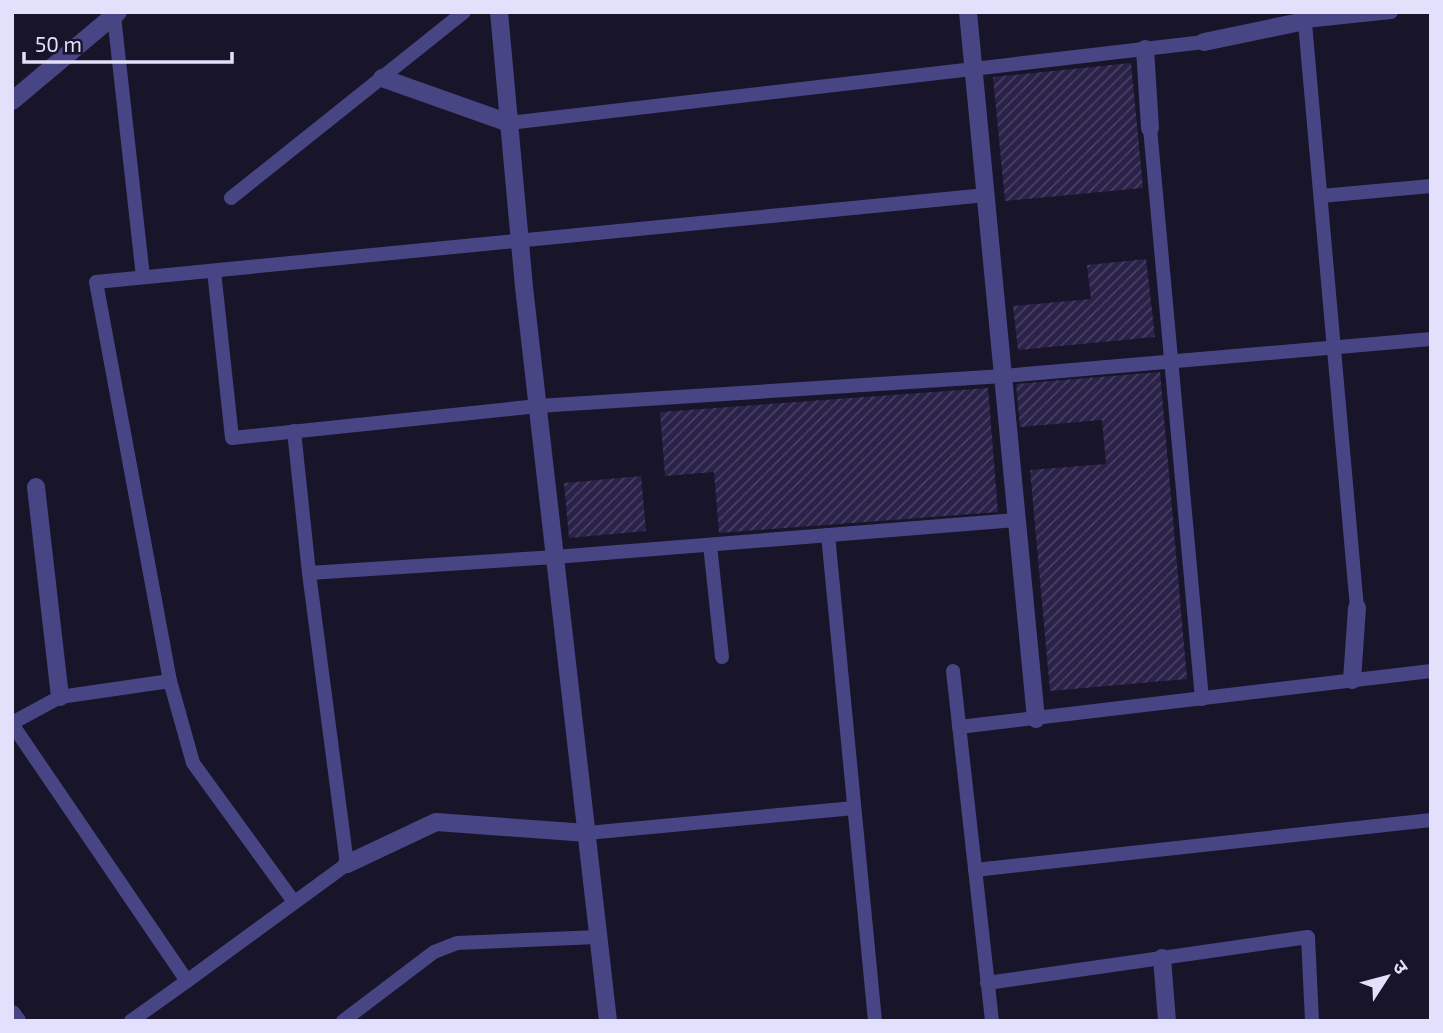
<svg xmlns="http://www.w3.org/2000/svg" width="1443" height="1033" font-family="'Exo 2','Noto Sans Devanagari',sans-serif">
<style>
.building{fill:url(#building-hatch)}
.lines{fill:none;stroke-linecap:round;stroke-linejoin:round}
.service{stroke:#474583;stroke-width:14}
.minor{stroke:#474583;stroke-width:18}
.tertiary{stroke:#474583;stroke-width:18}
</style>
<defs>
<pattern id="building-hatch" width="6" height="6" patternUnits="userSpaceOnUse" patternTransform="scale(1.75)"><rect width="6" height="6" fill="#2a2248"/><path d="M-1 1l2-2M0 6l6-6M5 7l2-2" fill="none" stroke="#494263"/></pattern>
</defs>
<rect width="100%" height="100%" fill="#181429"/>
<g class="building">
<path d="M1131,63L1143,188L1005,201L993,77Z"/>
<path d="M1146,259L1155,337L1018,350L1013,306L1091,299L1087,265Z"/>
<path d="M1160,372L1187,679L1050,691L1030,470L1106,464L1102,420L1020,427L1016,384Z"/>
<path d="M988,388L998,512L719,533L714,472L665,476L660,412Z"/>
<path d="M641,476L646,531L569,538L564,483Z"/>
</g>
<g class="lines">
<g class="service">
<path d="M1304,12L1357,608"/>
<path d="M114,16L143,277"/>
<path d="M1305,21L1391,12"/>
<path d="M509,123L1204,42"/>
<path d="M1150,128L1202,699"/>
<path d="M1321,196L1431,186"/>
<path d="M231,198L464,12"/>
<path d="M214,271L232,438L538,406L1003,376L1431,339"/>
<path d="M828,535L875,1021"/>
<path d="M710,545L722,657"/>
<path d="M309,573L555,557L1016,520"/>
<path d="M953,671L992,1021"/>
<path d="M12,723L60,697L170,681"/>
<path d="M12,724L187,981L347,864L309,573L294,431"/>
<path d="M959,727L1431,671"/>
<path d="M587,833L854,808"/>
<path d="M975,870L1431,820"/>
<path d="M294,902L193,763L170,681L96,282L986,195"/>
<path d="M987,983L1308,937L1312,1021"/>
<path d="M131,1021L187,981"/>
<path d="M343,1021L434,952L457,943L598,937"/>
</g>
<g class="minor">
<path d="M499,12L524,287L608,1021"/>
<path d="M968,12L1036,719"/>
<path d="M1204,42L1305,21"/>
<path d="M1145,49L1150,128"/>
<path d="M382,78L509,123"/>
<path d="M36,487L60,697"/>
<path d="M1352,680L1357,608"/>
<path d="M347,864L436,822L587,833"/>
<path d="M1162,958L1167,1021"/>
<path d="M12,1014L17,1021"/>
</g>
<path class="tertiary" d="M12,101L118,12"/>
</g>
<rect width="1443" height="1033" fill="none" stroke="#e3e0fb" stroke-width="28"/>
<g transform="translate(1387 977) rotate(54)" stroke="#181429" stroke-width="5" paint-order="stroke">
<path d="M0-5L12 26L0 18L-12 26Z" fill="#e3e0fb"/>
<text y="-10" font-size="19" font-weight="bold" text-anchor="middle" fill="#e3e0fb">उ</text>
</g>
<path d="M24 52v10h208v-10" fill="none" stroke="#e3e0fb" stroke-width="3.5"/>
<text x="35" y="52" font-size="21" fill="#e3e0fb" stroke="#181429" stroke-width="5" paint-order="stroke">50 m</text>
</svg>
